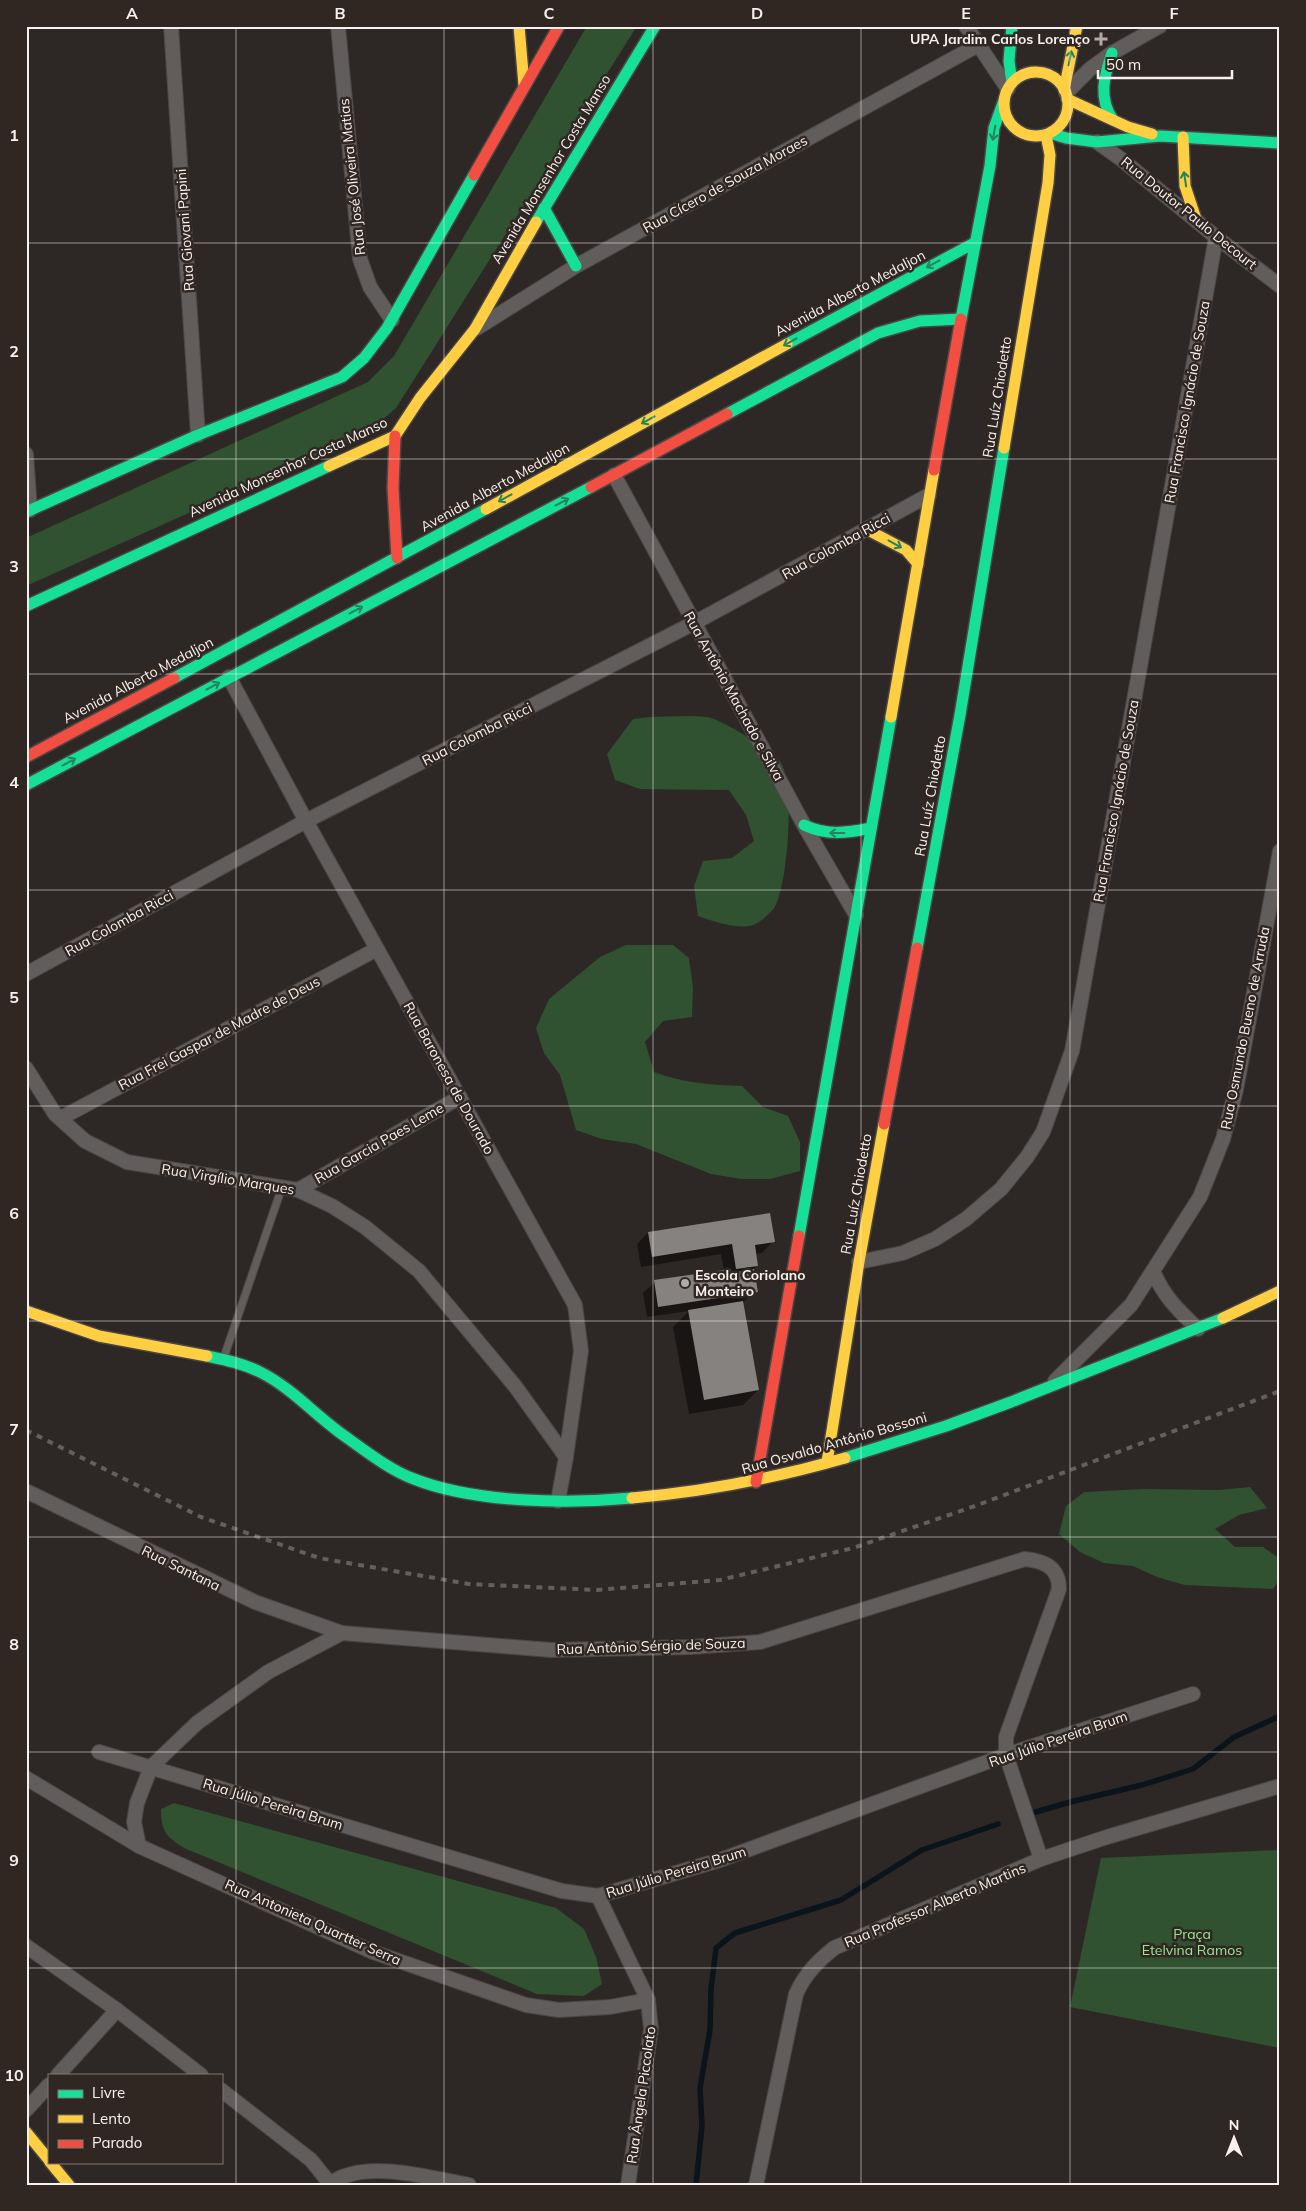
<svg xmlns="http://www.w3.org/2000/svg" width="1306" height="2211" font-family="Mulish,sans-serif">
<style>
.green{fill:#305230}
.shadow{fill:#0007}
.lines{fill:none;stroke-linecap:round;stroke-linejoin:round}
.stream{stroke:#0a141a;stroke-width:5.5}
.building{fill:#868280}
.lane-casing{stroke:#4a4644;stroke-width:9}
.street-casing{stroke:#4a4644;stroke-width:16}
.fast-casing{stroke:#4a4644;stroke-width:14}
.slow-casing{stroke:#4a4644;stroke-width:14}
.jam-casing{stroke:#4a4644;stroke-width:14}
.lane{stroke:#615d5c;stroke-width:7}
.street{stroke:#615d5c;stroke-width:14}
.fast{stroke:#16e098;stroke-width:11}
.slow{stroke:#ffcf43;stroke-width:11}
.jam{stroke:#f24e42;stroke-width:11}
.rail{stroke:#635f5e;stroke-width:4;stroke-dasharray:6 6;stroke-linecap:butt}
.oneway{stroke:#23845e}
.grid{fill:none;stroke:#f7f0ee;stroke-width:1;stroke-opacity:0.55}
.poi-dot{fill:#b0aaa8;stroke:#302723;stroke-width:2}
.labels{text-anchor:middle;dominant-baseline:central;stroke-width:5;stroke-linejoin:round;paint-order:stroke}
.poi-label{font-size:14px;font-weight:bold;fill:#f7f0ee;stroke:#302723;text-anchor:end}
.street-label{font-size:14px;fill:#f7f0ee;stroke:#302723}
.park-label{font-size:14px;fill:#94eb95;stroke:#302723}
.neatline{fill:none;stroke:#f7f0ee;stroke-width:2}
.grid-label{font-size:16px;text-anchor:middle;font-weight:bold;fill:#f7f0ee}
</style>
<rect width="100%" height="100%" fill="#2d2826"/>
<g class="green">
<path d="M587,26H637L396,408L367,433L26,586V538L368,382L394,356Z"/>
<path d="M650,717C669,717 689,715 707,717C721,719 769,749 779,760C796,779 788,887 774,908C771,913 759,923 753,925C740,930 711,921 698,916L694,886L703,861L732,858L754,841L746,815L729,790L640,789L615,780L607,754L633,719Z"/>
<path d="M626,945H673L689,958L693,988L692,1017L663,1021L645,1042L654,1072C683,1083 711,1085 742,1086L763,1107L788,1116L800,1142V1171L770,1179H741L711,1174L636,1144L602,1139L576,1130L560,1075L544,1053L536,1028L549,999L600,957Z"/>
<path d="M1250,1487L1267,1508L1239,1515L1215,1529L1235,1547H1263L1280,1559V1578L1273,1589L1185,1585L1157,1577L1133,1566L1104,1563L1080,1552L1059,1534L1066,1506L1084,1492L1144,1489L1218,1490Z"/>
<path d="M174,1803L556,1908L584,1929L596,1957L602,1984L584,1996L537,1994L184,1848C166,1837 161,1831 161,1809Z"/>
<path d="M1280,1850V2048L1070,2007L1101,1858Z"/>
</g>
<path class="shadow" d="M648,1233L773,1241L762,1253L755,1254L757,1266L753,1269L756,1291L742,1303L758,1390L743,1405L689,1414L673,1327L689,1311L647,1317L643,1293L655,1282L724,1271L721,1254L641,1267L637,1244Z"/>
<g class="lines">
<g class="stream">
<path d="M1032,1813L1074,1801L1142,1785L1193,1769L1234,1737L1280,1716"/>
<path d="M696,2185L702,2125L700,2088L710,2030L711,1989L716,1948L735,1933L841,1900L922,1850L998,1824"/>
</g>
</g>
<g class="building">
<path d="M770,1213L775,1242L755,1245L758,1266L736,1269L732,1244L652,1257L648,1232Z"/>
<path d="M731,1269V1273L754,1269L758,1292L658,1307L654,1280Z"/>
<path d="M743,1301L759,1390L704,1400L688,1310Z"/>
</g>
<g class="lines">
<g class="lane-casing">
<path id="lane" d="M224,1357L282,1187"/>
</g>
<g class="street-casing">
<g id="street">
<path d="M171,26L198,435"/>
<path d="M338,26L360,259L370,287L392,320"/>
<path d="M966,26L1008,89"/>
<path d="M1066,93L1090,69L1112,53L1160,26"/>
<path d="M1097,142L1121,159L1216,237L1280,286"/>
<path d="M477,328L576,266L978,45"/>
<path d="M26,454L30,510"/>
<path d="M614,475L804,825L856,915"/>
<path d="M229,677L306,821L575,1305L581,1351L566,1457L558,1501"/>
<path d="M26,974L306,821L694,623L929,495"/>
<path d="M26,1068L55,1114L85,1141L127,1162L298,1190L332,1206L365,1227L419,1271L515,1386L566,1457"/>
<path d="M61,1118L377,949"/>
<path d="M298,1190L460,1097"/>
<path d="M859,1262L903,1253L935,1239L966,1219L1001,1189L1027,1157L1043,1132L1072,1051L1216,237"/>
<path d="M1153,1271C1164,1297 1178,1310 1198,1329"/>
<path d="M1055,1381L1131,1305L1200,1197L1223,1139L1236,1090L1280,851"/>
<path d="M26,1491L255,1602L342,1633"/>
<path d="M99,1752L562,1891L598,1896L720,1860L1006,1755L1193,1694"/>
<path d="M26,1778L139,1846L373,1952L526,2005L559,2010L610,2007L648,2000"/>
<path d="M139,1846L134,1822L137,1803L151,1767L197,1723L268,1672L342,1633L551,1650L691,1647L760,1642L1025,1559C1044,1561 1059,1567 1059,1589L1006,1737V1755L1041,1859"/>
<path d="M598,1896L648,2000L651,2029L628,2185"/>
<path d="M26,1946L117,2010L201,2075"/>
<path d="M58,2075L117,2010"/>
<path d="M221,2090L311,2160L331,2185"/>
<path d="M26,2110L49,2085"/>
<path d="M330,2184C364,2158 430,2178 469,2185"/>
<path d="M756,2185L796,1994C805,1974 817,1962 834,1948L1041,1859L1107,1837L1280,1786"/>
</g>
</g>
<g class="fast-casing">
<g id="fast">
<path d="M1012,26L1009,61L1012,83"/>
<path d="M1112,53C1104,76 1098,98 1113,120"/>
<path d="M1050,133L1066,138L1097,142L1160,136L1280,143"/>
<path d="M544,208L576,266"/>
<path d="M536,222L655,26"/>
<path d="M787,344L976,242"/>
<path d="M727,414L878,333L920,321L961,319L990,166L994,128L1004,100"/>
<path d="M26,512L198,435L342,377L364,358L387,328L474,175"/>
<path d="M26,606L329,466"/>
<path d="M174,678L486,509"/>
<path d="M26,785L591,487"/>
<path d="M804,825C827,836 847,833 871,828"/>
<path d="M917,948L960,715L1004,448"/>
<path d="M799,1236L891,717"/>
<path d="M207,1356C226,1360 245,1364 262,1373C293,1389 317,1417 346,1437C367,1452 390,1470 414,1479C475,1503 567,1504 632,1498"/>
<path d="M845,1458L946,1426L1011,1402L1223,1318"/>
</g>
</g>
<g class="slow-casing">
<g id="slow">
<path d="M519,26L524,85"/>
<circle cx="1036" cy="104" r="32"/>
<path d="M1064,90L1077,26"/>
<path d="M1067,99L1128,127L1152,134"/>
<path d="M1183,137L1185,186L1196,219"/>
<path d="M1004,448L1048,183L1050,155L1046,135"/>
<path d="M329,466L395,436L420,398L475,329L536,222"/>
<path d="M486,509L787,344"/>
<path d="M866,529L906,550L918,564"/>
<path d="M891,717L934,470"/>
<path d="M26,1311L99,1336L207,1356"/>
<path d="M1223,1318L1280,1291"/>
<path d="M827,1462L859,1262L884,1124"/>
<path d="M632,1498C704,1492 775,1478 845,1458"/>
<path d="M26,2132L49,2160"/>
<path d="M50,2162L69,2185"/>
</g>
</g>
<g class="jam-casing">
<g id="jam">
<path d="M474,175L559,26"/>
<path d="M395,436L393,488L397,558"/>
<path d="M934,470L961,319"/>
<path d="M591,487L727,414"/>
<path d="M26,757L174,678"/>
<path d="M884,1124L917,948"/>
<path d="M756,1482L799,1236"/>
</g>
</g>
<use href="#lane" class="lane"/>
<use href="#street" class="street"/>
<use href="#fast" class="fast"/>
<use href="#slow" class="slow"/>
<use href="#jam" class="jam"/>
<path class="rail" d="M26,1430L201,1517L319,1558L469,1584L597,1590L720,1580L853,1548L975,1506L1280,1391"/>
</g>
<defs><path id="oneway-shaft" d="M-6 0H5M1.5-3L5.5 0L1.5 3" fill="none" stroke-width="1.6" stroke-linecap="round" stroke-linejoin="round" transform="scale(1.25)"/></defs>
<g class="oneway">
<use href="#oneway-shaft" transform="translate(1070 58) rotate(-79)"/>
<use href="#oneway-shaft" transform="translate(994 133) rotate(100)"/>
<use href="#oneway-shaft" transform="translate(1185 179) rotate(-99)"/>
<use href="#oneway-shaft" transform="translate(933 264) rotate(152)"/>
<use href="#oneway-shaft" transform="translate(790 342) rotate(151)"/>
<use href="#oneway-shaft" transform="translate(648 420) rotate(151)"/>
<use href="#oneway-shaft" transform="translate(505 498) rotate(151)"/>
<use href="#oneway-shaft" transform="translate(562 502) rotate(-28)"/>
<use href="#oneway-shaft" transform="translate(895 544) rotate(29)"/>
<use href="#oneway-shaft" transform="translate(356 610) rotate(-28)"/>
<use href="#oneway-shaft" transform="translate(213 686) rotate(-28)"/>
<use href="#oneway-shaft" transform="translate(69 762) rotate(-28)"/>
<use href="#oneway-shaft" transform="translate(837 833) rotate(180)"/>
</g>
<path class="grid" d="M236,26V2185M444,26V2185M653,26V2185M861,26V2185M1070,26V2185M26,243H1280M26,459H1280M26,674H1280M26,890H1280M26,1106H1280M26,1321H1280M26,1537H1280M26,1752H1280M26,1968H1280"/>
<g class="poi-dot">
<path d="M1098.5 31.5h5v5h5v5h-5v5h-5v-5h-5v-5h5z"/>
<circle cx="685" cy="1283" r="5"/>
</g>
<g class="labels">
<g class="poi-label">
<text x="1090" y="39">UPA Jardim Carlos Lorenço</text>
<text x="695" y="1275" text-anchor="start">Escola Coriolano<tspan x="695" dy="16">Monteiro</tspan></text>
</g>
<g class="street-label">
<text transform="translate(551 169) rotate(-59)">Avenida Monsenhor Costa Manso</text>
<text transform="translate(352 177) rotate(-96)">Rua José Oliveira Matias</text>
<text transform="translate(725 184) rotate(-29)">Rua Cícero de Souza Moraes</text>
<text transform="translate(1189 213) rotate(39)">Rua Doutor Paulo Decourt</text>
<text transform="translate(185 230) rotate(-94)">Rua Giovani Papini</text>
<text transform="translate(850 293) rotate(-28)">Avenida Alberto Medaljon</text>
<text transform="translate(997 397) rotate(-81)">Rua Luíz Chiodetto</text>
<text transform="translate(1187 402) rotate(-80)">Rua Francisco Ignácio de Souza</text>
<text transform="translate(288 467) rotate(-25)">Avenida Monsenhor Costa Manso</text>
<text transform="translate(495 487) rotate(-29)">Avenida Alberto Medaljon</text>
<text transform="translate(836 546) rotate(-29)">Rua Colomba Ricci</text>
<text transform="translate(138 680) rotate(-28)">Avenida Alberto Medaljon</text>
<text transform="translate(734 696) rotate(61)">Rua Antônio Machado e Silva</text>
<text transform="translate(477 734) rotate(-27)">Rua Colomba Ricci</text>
<text transform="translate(930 796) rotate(-80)">Rua Luíz Chiodetto</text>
<text transform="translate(1116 801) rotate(-80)">Rua Francisco Ignácio de Souza</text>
<text transform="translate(119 923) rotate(-29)">Rua Colomba Ricci</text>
<text transform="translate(1245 1028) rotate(-79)">Rua Osmundo Bueno de Arruda</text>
<text transform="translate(219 1033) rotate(-28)">Rua Frei Gaspar de Madre de Deus</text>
<text transform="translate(449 1078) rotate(61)">Rua Baronesa de Dourado</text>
<text transform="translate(379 1143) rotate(-30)">Rua Garcia Paes Leme</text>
<text transform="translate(228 1179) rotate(9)">Rua Virgílio Marques</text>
<text transform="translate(856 1194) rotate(-80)">Rua Luíz Chiodetto</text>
<text transform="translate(834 1443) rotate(-16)">Rua Osvaldo Antônio Bossoni</text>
<text transform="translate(181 1568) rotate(26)">Rua Santana</text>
<text transform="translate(651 1646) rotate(-2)">Rua Antônio Sérgio de Souza</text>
<text transform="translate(1058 1739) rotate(-19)">Rua Júlio Pereira Brum</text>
<text transform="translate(273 1804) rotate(17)">Rua Júlio Pereira Brum</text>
<text transform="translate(676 1872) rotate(-17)">Rua Júlio Pereira Brum</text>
<text transform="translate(935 1905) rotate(-23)">Rua Professor Alberto Martins</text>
<text transform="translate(313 1922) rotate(24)">Rua Antonieta Quartter Serra</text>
<text transform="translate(641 2095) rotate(-82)">Rua Ângela Piccolato</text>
</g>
<g class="park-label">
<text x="1192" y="1934">Praça<tspan x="1192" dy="16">Etelvina Ramos</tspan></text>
</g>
</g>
<rect width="1306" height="2211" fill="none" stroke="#302723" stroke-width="55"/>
<rect x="48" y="2074" width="175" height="90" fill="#302723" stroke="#807774"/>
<rect x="58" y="2090" width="25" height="8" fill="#16e098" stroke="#807774"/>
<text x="92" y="2098" font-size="15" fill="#f7f0ee">Livre</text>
<rect x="58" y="2115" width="25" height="8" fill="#ffcf43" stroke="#807774"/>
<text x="92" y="2124" font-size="15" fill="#f7f0ee">Lento</text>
<rect x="58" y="2140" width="25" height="8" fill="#f24e42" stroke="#807774"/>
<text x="92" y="2148" font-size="15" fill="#f7f0ee">Parado</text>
<g transform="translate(1234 2138)" stroke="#302723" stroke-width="4" paint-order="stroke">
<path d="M0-4L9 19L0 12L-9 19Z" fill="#f7f0ee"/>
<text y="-8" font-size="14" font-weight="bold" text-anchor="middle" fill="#f7f0ee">N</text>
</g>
<path d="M1098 70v8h134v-8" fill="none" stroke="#f7f0ee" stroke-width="2.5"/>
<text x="1106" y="70" font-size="15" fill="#f7f0ee" stroke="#302723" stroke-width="4" paint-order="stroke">50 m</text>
<rect x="28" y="28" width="1250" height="2156" class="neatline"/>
<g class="grid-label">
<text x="132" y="19">A</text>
<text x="340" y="19">B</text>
<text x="549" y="19">C</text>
<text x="757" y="19">D</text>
<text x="966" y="19">E</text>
<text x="1174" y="19">F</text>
<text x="14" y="141">1</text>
<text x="14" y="357">2</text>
<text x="14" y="572">3</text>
<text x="14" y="788">4</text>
<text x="14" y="1003">5</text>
<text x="14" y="1219">6</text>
<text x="14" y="1435">7</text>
<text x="14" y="1650">8</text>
<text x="14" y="1866">9</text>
<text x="14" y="2081">10</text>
</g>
</svg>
